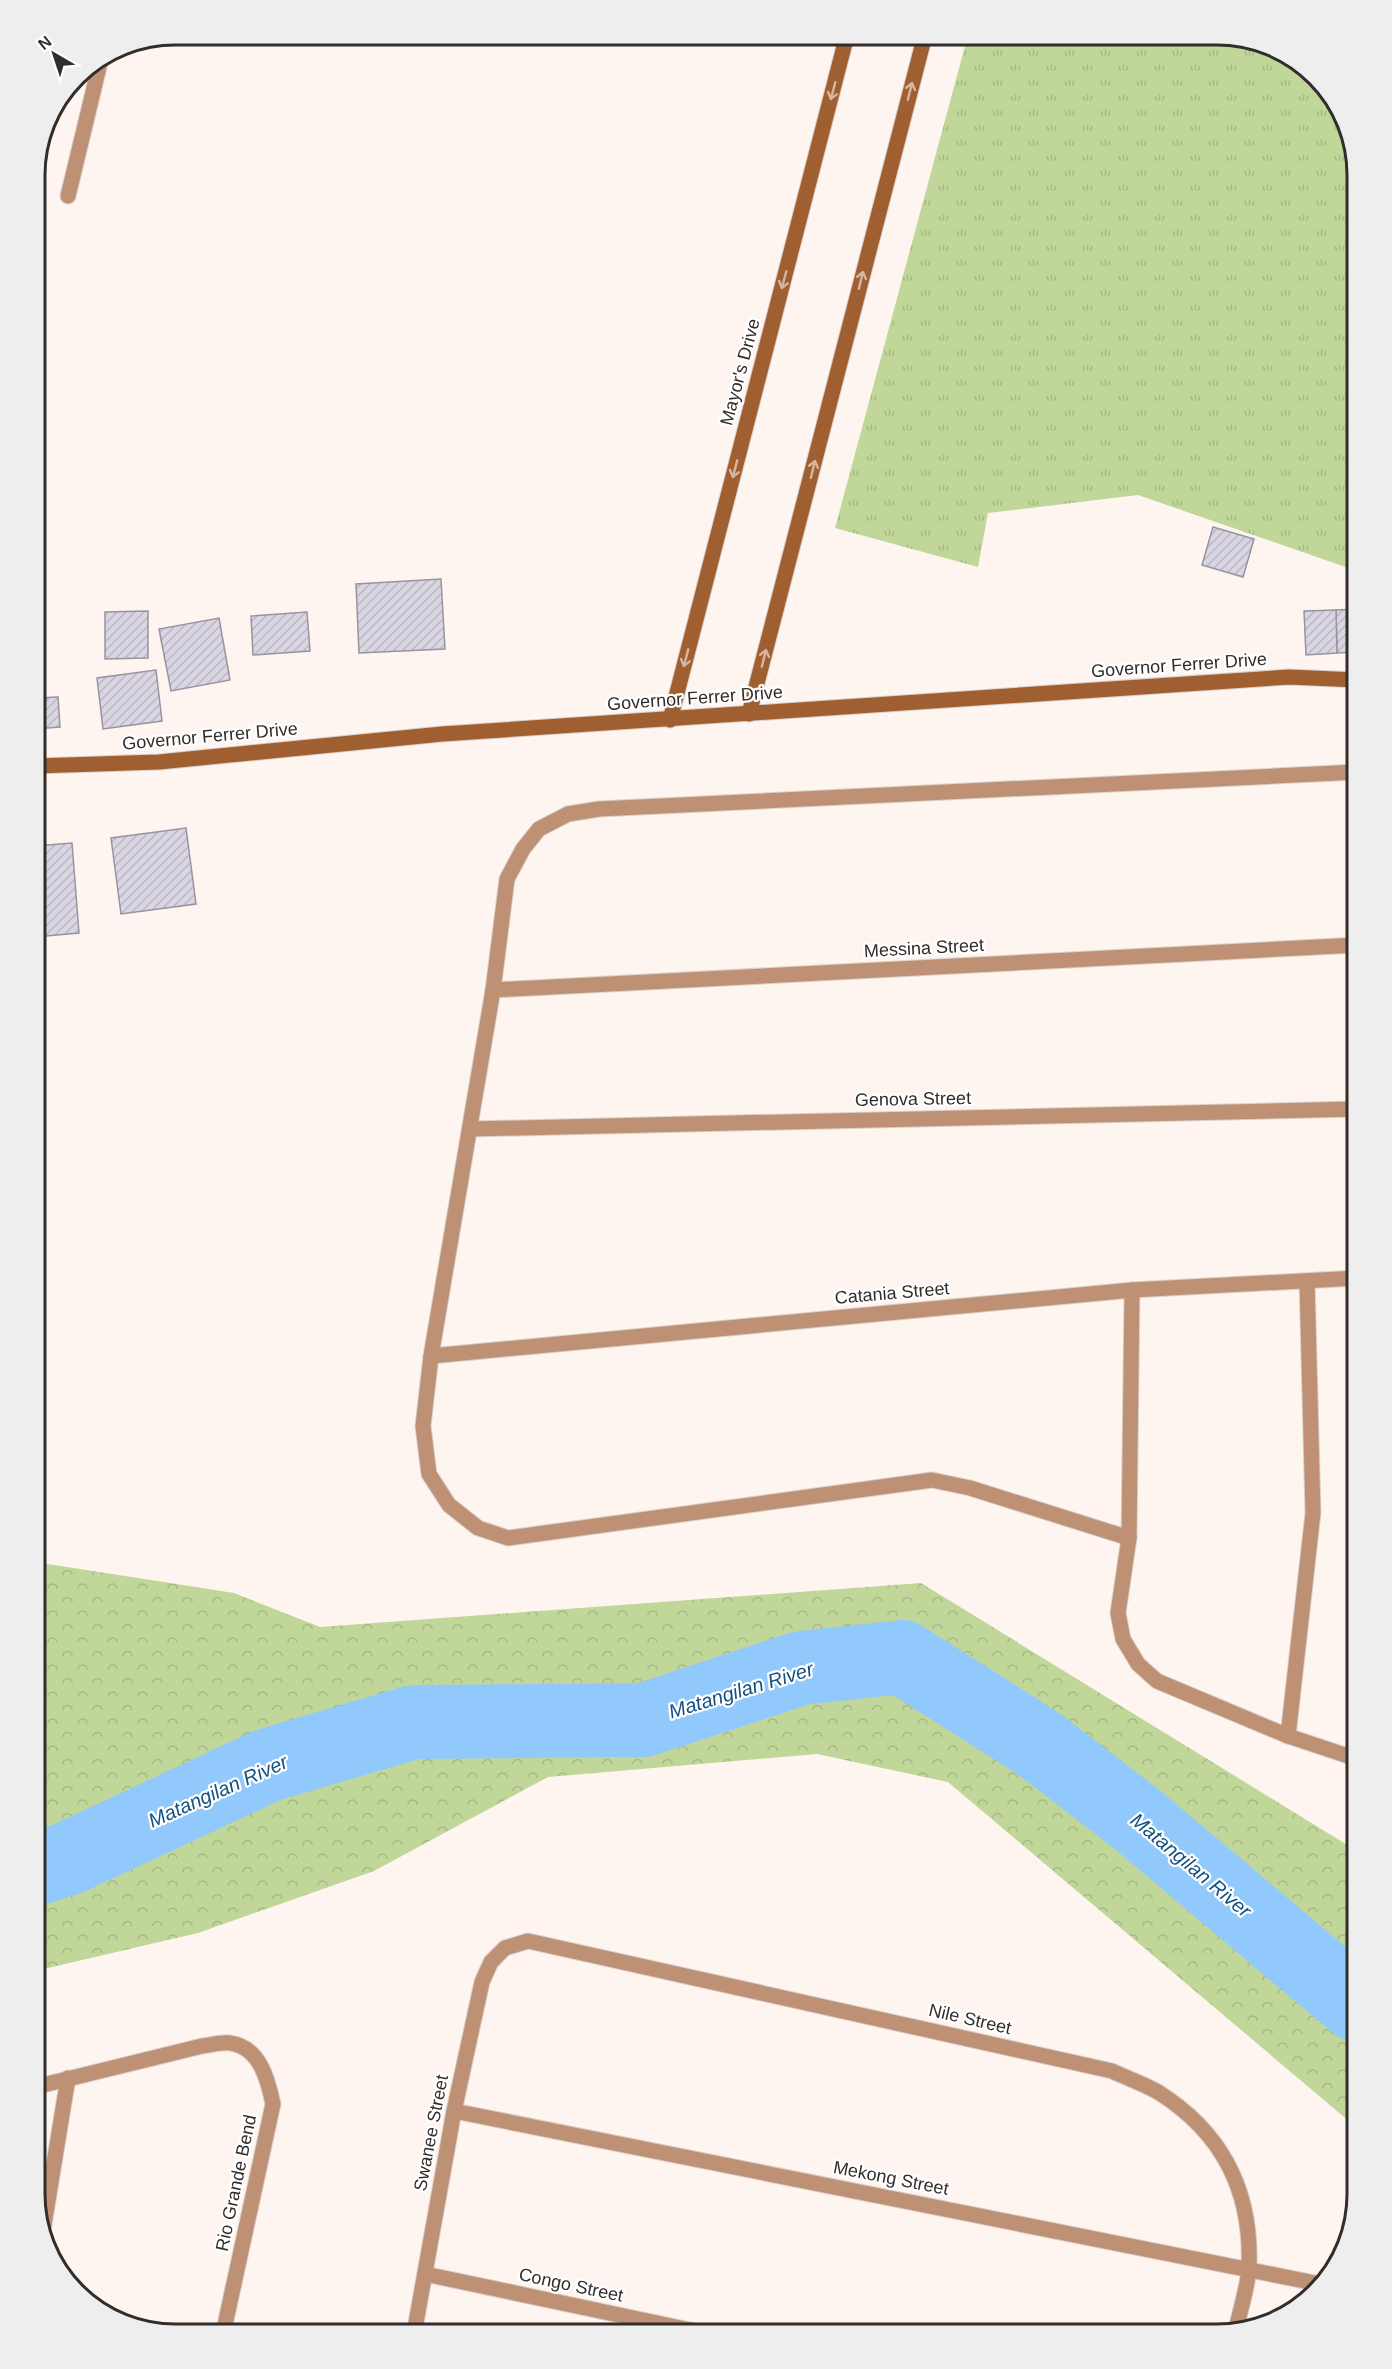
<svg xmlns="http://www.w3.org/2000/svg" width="1392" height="2369" font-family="Helvetica,sans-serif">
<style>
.grass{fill:url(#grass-tufts)}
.forest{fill:url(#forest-crowns)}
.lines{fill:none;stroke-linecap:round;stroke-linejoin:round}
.river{stroke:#91c9fc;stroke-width:74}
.building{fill:url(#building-hatch);stroke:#97939f;stroke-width:1.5}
.street-casing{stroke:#d9d1cd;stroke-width:17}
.secondary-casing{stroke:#d9d1cd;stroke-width:17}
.street{stroke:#bf9174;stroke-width:15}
.secondary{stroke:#a05f31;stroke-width:15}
.oneway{stroke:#d4b7a2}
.labels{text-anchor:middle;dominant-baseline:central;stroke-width:4.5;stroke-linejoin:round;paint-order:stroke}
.street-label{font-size:18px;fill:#322d2a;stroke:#fff}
.water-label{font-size:20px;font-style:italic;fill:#145180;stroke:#fff}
.rim{fill:none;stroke:#322d2a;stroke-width:3}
</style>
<defs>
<pattern id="grass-tufts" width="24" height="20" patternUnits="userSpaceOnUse" patternTransform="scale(1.5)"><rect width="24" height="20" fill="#c0d799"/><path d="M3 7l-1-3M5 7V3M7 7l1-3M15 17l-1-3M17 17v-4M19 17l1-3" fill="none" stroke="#a5b984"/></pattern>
<pattern id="forest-crowns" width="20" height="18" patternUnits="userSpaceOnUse" patternTransform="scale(1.5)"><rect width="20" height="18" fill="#c0d799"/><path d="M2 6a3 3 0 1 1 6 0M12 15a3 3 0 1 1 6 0" fill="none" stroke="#a5b984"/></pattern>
<pattern id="building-hatch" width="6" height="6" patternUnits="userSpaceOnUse" patternTransform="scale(1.5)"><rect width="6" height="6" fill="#d9d5e2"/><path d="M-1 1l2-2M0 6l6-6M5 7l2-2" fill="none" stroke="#bbb7c2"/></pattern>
</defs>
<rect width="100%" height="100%" fill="#fef5f1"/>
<path class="grass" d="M968,35H1226L1295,58L1343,113L1357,175V571L1138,495L988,513L978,567L835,528Z"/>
<path class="forest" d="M35,1562L234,1593L320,1627L921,1583L1357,1851V2128L948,1782L817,1754L548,1777L374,1871L198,1933L35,1971Z"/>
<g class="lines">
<path class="river" d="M35,1869L67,1859L268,1765L414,1722L644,1720L801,1668L902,1657L1039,1744L1139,1821L1357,2005"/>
</g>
<g class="building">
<path d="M1213,527L1254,539L1243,577L1202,565Z"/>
<path d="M441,579L445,649L359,653L356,584Z"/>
<path d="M1357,609V652L1337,653L1336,610Z"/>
<path d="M1336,610L1337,653L1306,655L1304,611Z"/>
<path d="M148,611V658L105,659V612Z"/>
<path d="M307,612L310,651L253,655L251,616Z"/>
<path d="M219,618L230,680L171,691L159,629Z"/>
<path d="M156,670L162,721L103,729L97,678Z"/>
<path d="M58,697L60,727L35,729V698Z"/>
<path d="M186,828L196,904L121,914L111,838Z"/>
<path d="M72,843L79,933L35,937V846Z"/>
</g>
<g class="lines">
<g class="street-casing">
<g id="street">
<path d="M68,196L101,59"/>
<path d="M493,990L1357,945"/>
<path d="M470,1129L1357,1109"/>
<path d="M1132,1290L1129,1538L1118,1613L1123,1639L1138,1664L1157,1681L1288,1736L1357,1759"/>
<path d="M431,1356L1132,1290L1357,1278"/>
<path d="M1129,1538L970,1488L932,1480L508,1538L478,1528L449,1505L429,1474L423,1426L431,1356L493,990L507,879L523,849L539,829L568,814L599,809L1357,772"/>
<path d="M1288,1736L1313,1513L1307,1281"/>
<path d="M35,2087L202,2046C210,2045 221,2042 230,2043C260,2047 268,2080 273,2104L223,2334"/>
<path d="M454,2111L1320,2284"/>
<path d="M43,2231L68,2078"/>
<path d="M425,2274L709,2334"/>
<path d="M414,2334L454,2111L482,1982L491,1962L505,1948L528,1941L1112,2071C1127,2078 1144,2084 1158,2092C1223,2133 1252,2191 1249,2267C1248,2287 1240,2310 1236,2330"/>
</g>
</g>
<g class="secondary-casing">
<g id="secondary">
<path d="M749,714L925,35"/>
<path d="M670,720L847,35"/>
<path d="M35,766L159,762L442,734L1289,677L1357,680"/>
</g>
</g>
<use href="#street" class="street"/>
<use href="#secondary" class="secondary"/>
</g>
<defs><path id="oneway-shaft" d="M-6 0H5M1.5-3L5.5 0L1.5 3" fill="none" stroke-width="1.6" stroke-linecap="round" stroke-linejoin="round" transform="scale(1.5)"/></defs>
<g class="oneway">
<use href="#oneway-shaft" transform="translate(833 91) rotate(105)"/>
<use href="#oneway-shaft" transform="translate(910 91) rotate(-76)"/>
<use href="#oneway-shaft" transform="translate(784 280) rotate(105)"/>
<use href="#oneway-shaft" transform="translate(861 280) rotate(-76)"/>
<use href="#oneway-shaft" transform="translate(735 469) rotate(105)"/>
<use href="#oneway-shaft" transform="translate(813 469) rotate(-76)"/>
<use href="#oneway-shaft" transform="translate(686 658) rotate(105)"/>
<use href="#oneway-shaft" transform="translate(764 658) rotate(-76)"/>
</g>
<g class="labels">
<g class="street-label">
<text transform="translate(740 372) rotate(-75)">Mayor's Drive</text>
<text transform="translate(1179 665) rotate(-4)">Governor Ferrer Drive</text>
<text transform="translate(695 698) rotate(-4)">Governor Ferrer Drive</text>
<text transform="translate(210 736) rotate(-5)">Governor Ferrer Drive</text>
<text transform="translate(924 948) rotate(-3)">Messina Street</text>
<text transform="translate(913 1099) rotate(-1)">Genova Street</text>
<text transform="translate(892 1293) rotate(-5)">Catania Street</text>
<text transform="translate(970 2019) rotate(13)">Nile Street</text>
<text transform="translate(431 2133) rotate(-79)">Swanee Street</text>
<text transform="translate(891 2178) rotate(11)">Mekong Street</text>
<text transform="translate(236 2183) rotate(-78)">Rio Grande Bend</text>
<text transform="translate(571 2285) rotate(12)">Congo Street</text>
</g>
<g class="water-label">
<text transform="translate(741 1690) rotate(-17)">Matangilan River</text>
<text transform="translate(218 1791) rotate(-24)">Matangilan River</text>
<text transform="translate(1191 1865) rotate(40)">Matangilan River</text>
</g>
</g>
<path d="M0 0H1392V2369H0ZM175 45H1217A130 130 0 0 1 1347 175V2194A130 130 0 0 1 1217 2324H175A130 130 0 0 1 45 2194V175A130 130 0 0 1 175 45Z" fill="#efeeee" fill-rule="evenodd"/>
<path class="rim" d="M175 45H1217A130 130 0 0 1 1347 175V2194A130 130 0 0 1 1217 2324H175A130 130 0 0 1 45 2194V175A130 130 0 0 1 175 45Z"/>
<g transform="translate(54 54) rotate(321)" stroke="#ffffff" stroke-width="4.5" paint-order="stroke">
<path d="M0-4.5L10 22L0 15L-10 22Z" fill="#322d2a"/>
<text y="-9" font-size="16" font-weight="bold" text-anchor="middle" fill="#322d2a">N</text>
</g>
</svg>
